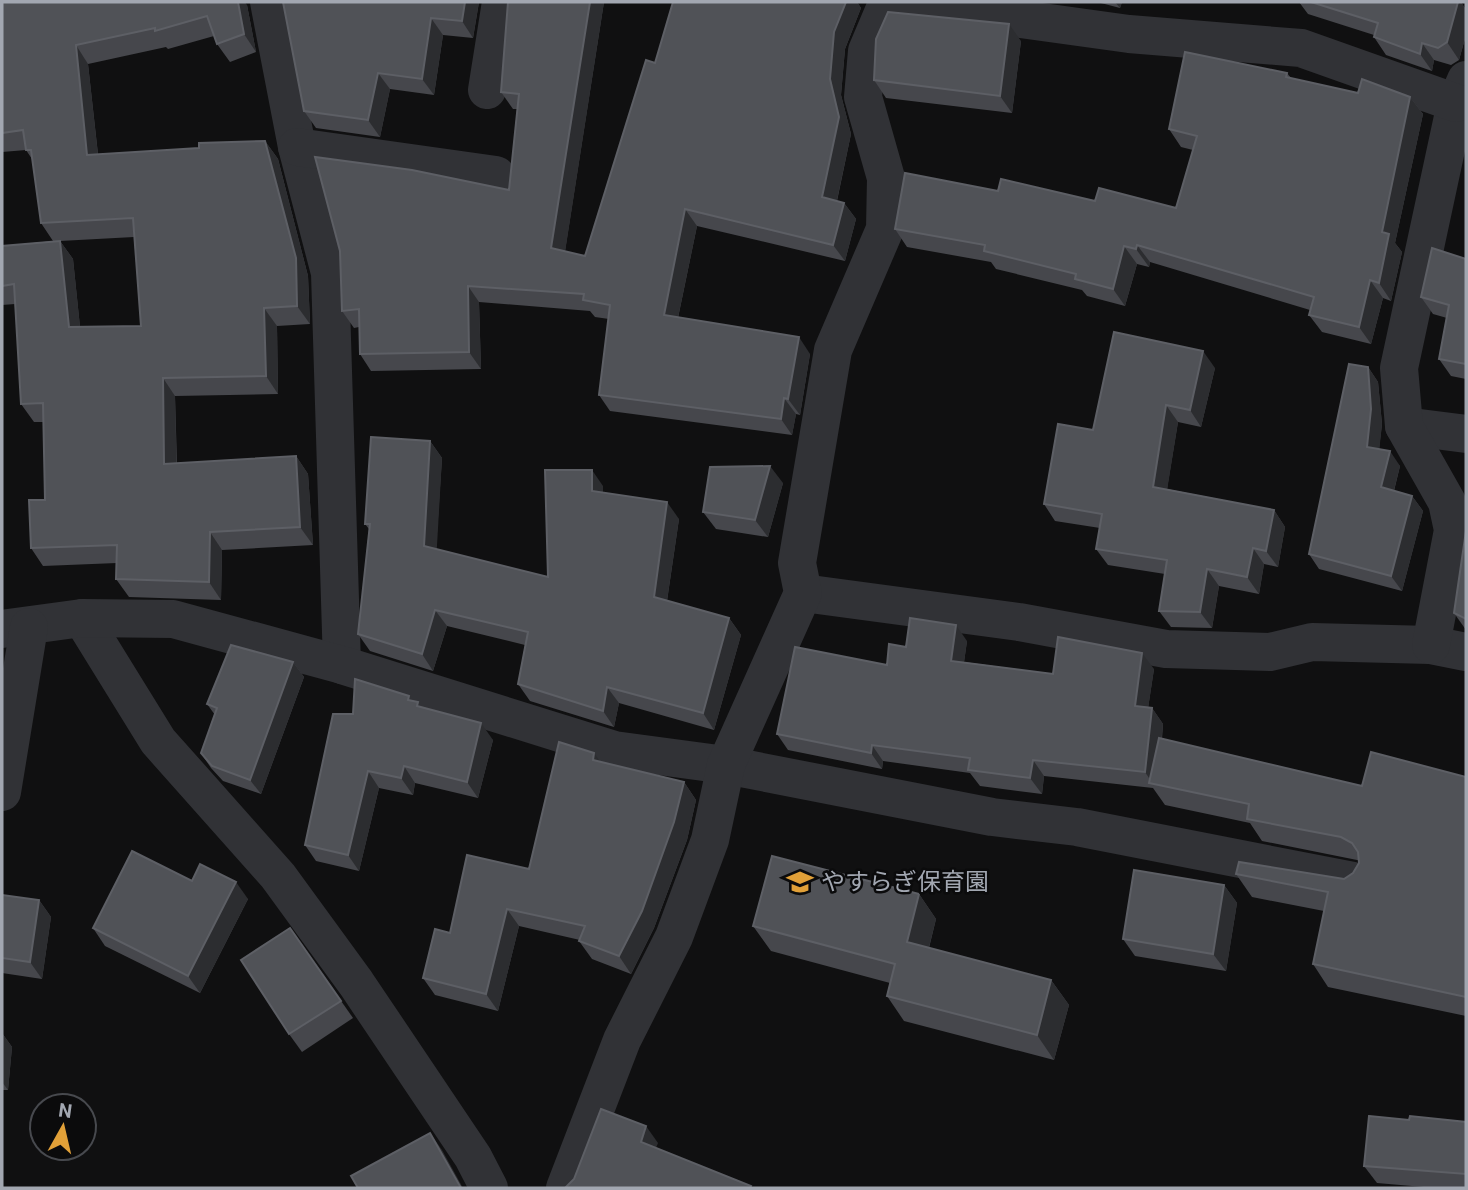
<svg xmlns="http://www.w3.org/2000/svg" width="1468" height="1190" font-family="Roboto,'Noto Sans JP',sans-serif">
<style>
.lines{fill:none;stroke-linecap:round;stroke-linejoin:round}
.minor{stroke:#313236;stroke-width:38}
.wall{fill:#46474c;fill-rule:evenodd}
.shaded-wall{fill:#2c2d30}
.building{fill:#505257;stroke:#5d5f65;stroke-width:2}
.labels{text-anchor:middle;dominant-baseline:central;stroke-width:5;stroke-linejoin:round;paint-order:stroke}
.poi-label{font-size:24px;fill:#a2a7b1;stroke:#0b0b0c;text-anchor:start}
</style>
<rect width="100%" height="100%" fill="#101011"/>
<g class="lines">
<g class="minor">
<path d="M269,2L297,147L330,273L342,665"/>
<path d="M487,90L501,2"/>
<path d="M297,147L496,175"/>
<path d="M1404,426L1466,434"/>
<path d="M803,593L1019,622L1166,649L1270,652L1312,642L1431,645L1466,652"/>
<path d="M82,618L158,741L278,876L356,983L473,1157L489,1188"/>
<path d="M2,629L82,618L173,619L342,665L614,750L726,765L992,817L1077,827L1353,881"/>
<path d="M1431,645L1453,530L1447,502L1404,426L1399,368L1456,103L1466,80"/>
<path d="M2,792L29,627"/>
<path d="M565,1188L622,1040L674,937L710,840L726,765L803,593L797,563L833,350L885,229L886,178L863,97L867,51L886,6L984,14L1129,34L1301,48L1456,103"/>
</g>
</g>
<g class="wall">
<path d="M2,2L247,5L256,52L230,62L217,44L214,36L168,49L166,47L88,64L98,154L199,148L265,141L278,159L308,276L310,324L277,326L278,394L175,396L177,464L296,456L308,474L313,545L222,550L221,600L129,597L116,579L117,563L43,566L31,548L45,500L43,422H34L21,404L15,304L2,305V246L53,241L41,223L32,159L26,150L2,152ZM134,237L141,326L80,327L73,259L60,241Z"/>
<path d="M283,2H479L473,38L443,35L434,95L390,89L380,137L316,128L304,111Z"/>
<path d="M508,2H604L565,251L585,256L655,63L673,2H857L861,8L845,49L841,95L851,134L837,201L844,203L856,219L845,261L697,226L678,318L810,354L800,415L796,414L792,435L610,411L599,395L609,319L595,317L590,311L479,302L481,369L371,371L360,354L359,327L354,328L342,311L509,190L517,109H513L501,92Z"/>
<path d="M1097,2H1122L1120,8Z"/>
<path d="M1299,2H1461L1466,10V35L1459,60L1451,65L1434,60L1432,71L1386,55L1374,37V35L1308,14Z"/>
<path d="M1021,41L1012,113L886,98L874,80Z"/>
<path d="M1287,73L1291,78L1358,93L1410,97L1423,114L1395,243L1402,252L1391,301L1383,298L1371,344L1322,332L1309,315L1310,310L1150,262L1149,267L1137,264L1125,306L1087,296L1082,290L996,269L991,262L907,247L895,229L998,191L1095,201L1176,208L1193,150L1181,147L1169,129Z"/>
<path d="M1466,259V379L1451,376L1439,359L1447,318L1433,314L1421,297Z"/>
<path d="M1368,367L1378,382L1382,424L1379,449L1400,466L1394,491L1412,496L1423,511L1402,591L1319,569L1309,554Z"/>
<path d="M1215,368L1201,427L1178,422L1167,489L1274,510L1285,527L1278,567L1264,564L1259,594L1219,586L1212,628L1171,627L1159,611L1165,574L1108,565L1096,549L1100,528L1055,521L1044,504L1093,430Z"/>
<path d="M430,441L442,458L436,549L548,577L603,486V493L679,519L667,601L729,618L741,635L714,730L619,703L614,727L530,701L518,684L525,645L447,626L433,671L370,651L358,634L369,529L365,524Z"/>
<path d="M783,483L768,537L716,529L703,512Z"/>
<path d="M1466,531V630L1454,613Z"/>
<path d="M967,641L964,662L1053,674L1154,669L1148,708H1152L1163,724L1162,739L1362,786L1466,777V1016L1328,987L1313,964L1324,911L1252,897L1236,874L1344,879L1353,873L1359,863L1358,860H1357L1262,841L1250,823L1165,805L1153,788L1044,776L1042,794L980,786L970,773L883,761L882,769L788,750L777,734L887,665L906,647Z"/>
<path d="M293,662L304,677L261,794L223,781L211,768L201,753L215,715L207,704Z"/>
<path d="M412,701L422,708L493,740L478,798L415,783L413,795L379,788L359,871L316,861L305,845L353,714Z"/>
<path d="M601,762L684,782L696,800L687,840L654,928L631,974L592,959L579,941L580,940L519,926L498,1011L435,995L423,978L450,933L529,869Z"/>
<path d="M192,881L248,899L200,993L105,946L93,928Z"/>
<path d="M1224,885L1237,903L1226,971L1135,956L1123,939Z"/>
<path d="M919,894L936,919L929,948L1051,980L1069,1005L1054,1060L904,1021L887,996L890,983L771,951L753,926Z"/>
<path d="M2,895L39,900L51,917L42,979L2,973Z"/>
<path d="M290,928L353,1018L302,1052L289,1034Z"/>
<path d="M2,1033L12,1047L8,1090H2Z"/>
<path d="M1409,1120L1466,1122V1188H1435L1377,1183L1364,1166Z"/>
</g>
<g class="shaded-wall">
<path d="M238,2H245L247,5L256,52L244,34Z"/>
<path d="M465,2H479L473,38L462,21Z"/>
<path d="M590,2H604L563,265L551,248Z"/>
<path d="M846,2H857L861,8L845,49L841,95L851,134L834,214L822,197L834,32Z"/>
<path d="M1115,2H1122L1120,8Z"/>
<path d="M1458,2H1461L1466,10V35L1459,60L1447,42Z"/>
<path d="M431,18L443,35L434,95L422,79Z"/>
<path d="M1009,24L1021,41L1012,113L1000,96Z"/>
<path d="M1422,43L1434,60L1432,71L1420,54Z"/>
<path d="M76,45L88,64L100,173L87,155Z"/>
<path d="M378,73L390,89L380,137L368,120Z"/>
<path d="M1410,97L1423,114L1395,243L1402,252L1391,301L1379,283L1382,232Z"/>
<path d="M265,141L278,159L308,276L310,324L297,306Z"/>
<path d="M844,203L856,219L845,261L833,245Z"/>
<path d="M685,209L697,226L675,332L664,315Z"/>
<path d="M60,241L73,259L82,346L69,327Z"/>
<path d="M1137,245L1150,262L1149,267L1136,249Z"/>
<path d="M1124,246L1137,264L1125,306L1113,289Z"/>
<path d="M1370,280L1383,298L1371,344L1359,327Z"/>
<path d="M468,286L479,302L481,369L469,352Z"/>
<path d="M264,308L277,326L278,394L266,376Z"/>
<path d="M799,337L810,354L800,415L788,399Z"/>
<path d="M1203,351L1215,368L1201,427L1190,410Z"/>
<path d="M1368,367L1378,382L1382,424L1378,462L1367,447Z"/>
<path d="M163,378L175,396L177,482L164,464Z"/>
<path d="M784,398L796,414L792,435L781,419Z"/>
<path d="M1166,405L1178,422L1165,503L1153,487Z"/>
<path d="M430,441L442,458L436,563L424,546Z"/>
<path d="M1390,451L1400,466L1391,502L1381,487Z"/>
<path d="M296,456L308,474L313,545L300,527Z"/>
<path d="M770,466L783,483L768,537L755,520Z"/>
<path d="M592,470L603,486V508L592,491Z"/>
<path d="M1412,496L1423,511L1402,591L1391,576Z"/>
<path d="M667,502L679,519L665,614L654,597Z"/>
<path d="M1274,510L1285,527L1278,567L1266,551Z"/>
<path d="M210,532L222,550L221,600L209,582Z"/>
<path d="M1253,548L1264,564L1259,594L1247,577Z"/>
<path d="M1207,569L1219,586L1212,628L1200,612Z"/>
<path d="M435,610L447,626L433,671L422,654Z"/>
<path d="M729,618L741,635L714,730L703,713Z"/>
<path d="M956,625L967,641L962,677L951,661Z"/>
<path d="M1142,653L1154,669L1146,722L1135,706Z"/>
<path d="M293,662L304,677L261,794L250,780Z"/>
<path d="M607,687L619,703L614,727L603,711Z"/>
<path d="M1152,708L1163,724L1157,784H1153L1145,772Z"/>
<path d="M481,723L493,740L478,798L467,782Z"/>
<path d="M872,745L883,761L882,769L871,753Z"/>
<path d="M594,753L607,771L593,760Z"/>
<path d="M1033,760L1044,776L1042,794L1030,778Z"/>
<path d="M404,766L415,783L413,795L401,778Z"/>
<path d="M368,771L379,788L359,871L348,855Z"/>
<path d="M684,782L696,800L687,840L654,928L631,974L619,956Z"/>
<path d="M236,882L248,899L200,993L188,976Z"/>
<path d="M1224,885L1237,903L1226,971L1213,954Z"/>
<path d="M919,894L936,919L924,967L907,942Z"/>
<path d="M39,900L51,917L42,979L30,962Z"/>
<path d="M507,909L519,926L498,1011L486,994Z"/>
<path d="M1051,980L1069,1005L1054,1060L1037,1035Z"/>
<path d="M2,1033L12,1047L8,1090L2,1082Z"/>
<path d="M646,1126L658,1143L652,1158L641,1142Z"/>
<path d="M430,1133L442,1150L463,1188H461Z"/>
</g>
<g class="building">
<path d="M2,2H238L244,34L217,44L207,16L155,31V28L76,45L87,155L199,148V143L265,141L296,258L297,306L264,308L266,376L163,378L164,464L296,456L300,527L210,532L209,582L116,579L117,545L31,548L29,500H45L43,403L21,404L14,284L2,286V246L60,241L69,327L141,326L133,218L41,223L31,150H26L23,130L2,133Z"/>
<path d="M283,2H465L462,21L431,18L422,79L378,73L368,120L304,111Z"/>
<path d="M508,2H590L551,248L585,256L646,60L655,63L673,2H846L834,32L830,79L839,117L822,197L844,203L833,245L685,209L664,315L799,337L788,399L784,398L781,419L599,395L610,305L583,300L584,294L468,286L469,352L360,354L359,309L342,311L340,251L315,157L412,170L509,190L519,94L501,92Z"/>
<path d="M1311,2H1458L1447,42L1438,48L1422,43L1420,54L1374,37L1378,23Z"/>
<path d="M888,12L1009,24L1000,96L874,80L876,39Z"/>
<path d="M1185,52L1287,73L1286,77L1358,93L1362,79L1410,97L1382,232L1389,234L1379,283L1370,280L1359,327L1309,315L1314,297L1137,245L1136,249L1124,246L1113,289L1075,279L1076,274L984,251L985,245L895,229L905,173L998,191L1001,179L1095,201L1099,188L1176,208L1197,136L1169,129Z"/>
<path d="M1432,248L1466,259V364L1439,359L1449,305L1421,297Z"/>
<path d="M1114,332L1203,351L1190,410L1166,405L1153,487L1274,510L1266,551L1253,548L1247,577L1207,569L1200,612L1159,611L1167,560L1096,549L1102,514L1044,504L1058,424L1093,430Z"/>
<path d="M1349,364L1368,367L1371,409L1367,447L1390,451L1381,487L1412,496L1391,576L1309,554Z"/>
<path d="M371,437L430,441L424,546L548,577L545,470H592V491L667,502L654,597L729,618L703,713L607,687L603,711L518,684L528,632L435,610L422,654L358,634L370,524H365Z"/>
<path d="M770,466L755,520L703,512L710,467Z"/>
<path d="M1466,531V619L1454,613Z"/>
<path d="M910,618L956,625L951,661L1053,674L1058,637L1142,653L1135,706L1152,708L1145,772L1033,760L1030,778L968,770L970,758L872,745L871,753L777,734L795,647L887,665L889,644L906,647Z"/>
<path d="M231,645L293,662L250,780L212,766L201,753L217,708L207,704Z"/>
<path d="M355,679L409,696L408,700L418,702L417,706L481,723L467,782L404,766L401,778L368,771L348,855L305,845L333,714H353Z"/>
<path d="M1159,738L1362,786L1371,752L1466,777V997L1313,964L1328,892L1236,874L1239,862L1344,879L1353,873L1359,863L1358,852L1352,843L1341,837L1247,819L1249,804L1149,783Z"/>
<path d="M559,742L594,753L593,760L684,782L674,822L642,911L619,956L579,941L585,926L507,909L486,994L423,978L435,929L450,933L467,855L529,869Z"/>
<path d="M132,851L192,881L200,864L236,882L188,976L93,928Z"/>
<path d="M772,856L919,894L907,942L1051,980L1037,1035L887,996L895,964L753,926Z"/>
<path d="M1134,870L1224,885L1213,954L1123,939Z"/>
<path d="M2,895L39,900L30,962L2,958Z"/>
<path d="M290,928L341,1001L289,1034L241,960Z"/>
<path d="M601,1109L646,1126L641,1142L751,1186L750,1188H565L574,1179Z"/>
<path d="M1369,1116L1409,1120L1410,1116L1466,1122V1174L1364,1166Z"/>
<path d="M430,1133L461,1188H358L351,1176Z"/>
</g>
<defs>
<g id="school-bare" transform="scale(2.1)"><path d="M0-5L7-2L0 1L-7-2ZM-4 1L0 2.5L4 1V4Q0 6-4 4Z" fill="#e1a038" stroke="#0b0b0c" stroke-width="2.5" paint-order="stroke"/></g>
</defs>
<g fill-rule="evenodd">
<use href="#school-bare" x="800" y="882"/>
</g>
<g class="labels">
<g class="poi-label">
<text x="821" y="882">やすらぎ保育園</text>
</g>
</g>
<rect width="1468" height="1190" fill="none" stroke="#a2a7b1" stroke-width="7"/>
<g transform="translate(63 1127) rotate(8)"><circle r="33" fill="#0b0b0c" stroke="#47494e" stroke-width="2"/>
<path d="M0-5L12 26L0 18L-12 26Z" fill="#e1a038"/>
<text y="-10" font-size="19" font-weight="bold" text-anchor="middle" fill="#a2a7b1">N</text>
</g>
</svg>
